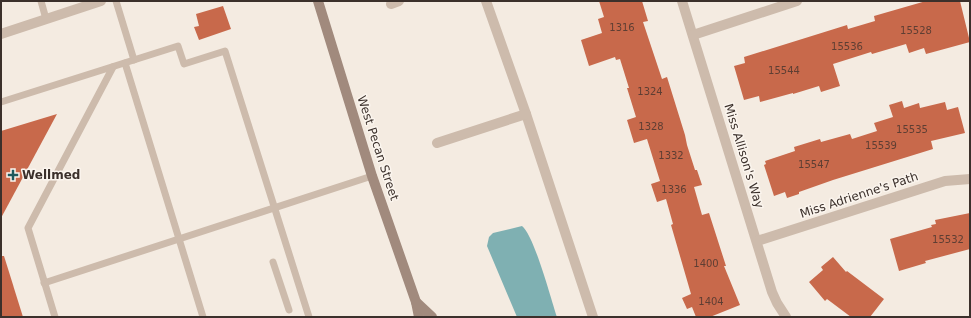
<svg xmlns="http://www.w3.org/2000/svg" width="971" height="318" font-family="'DejaVu Sans',sans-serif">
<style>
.water{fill:#7fb0b2}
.building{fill:#c8694b}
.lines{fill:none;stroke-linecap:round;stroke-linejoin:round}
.service{stroke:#cdbbac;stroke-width:7}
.minor{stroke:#cdbbac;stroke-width:10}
.tertiary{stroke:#cdbbac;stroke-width:10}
.secondary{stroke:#a18a7d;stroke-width:10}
.poi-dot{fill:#1f5a5e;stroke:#fbf5ee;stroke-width:1.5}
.labels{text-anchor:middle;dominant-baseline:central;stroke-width:3;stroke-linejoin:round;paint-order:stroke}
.number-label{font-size:10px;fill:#5e3e33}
.street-label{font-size:12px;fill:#3b302b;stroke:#fbf5ee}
.poi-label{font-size:12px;font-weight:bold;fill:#3b302b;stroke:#fbf5ee;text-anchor:start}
</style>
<rect width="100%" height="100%" fill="#f4ebe1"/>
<path class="water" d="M522,226C534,235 551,299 557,317H517L487,246L489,237L493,233Z"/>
<g class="building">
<path d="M599,1H642L648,21L643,22L662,79L667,77L685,135L687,145L695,170H697L702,185L694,187L702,215L709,213L726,266H724L740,305L710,317H696L692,307L687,309L682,298L691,294L671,225L673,224L666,199L657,202L651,184L660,181L647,139L634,143L627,120L636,117L627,88H629L620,59L616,60L615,57L589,66L581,40L602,33L598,19L604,17Z"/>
<path d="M926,1H960L970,42L926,54L924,48L909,53L906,44L872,54L871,52L833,64L840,86L821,92L819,86L793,94V93L760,102L759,96L744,100L734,66L745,63L744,57L847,25L848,29L875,21L874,16Z"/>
<path d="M223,6L231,29L199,40L194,27L199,26L196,14Z"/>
<path d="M902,101L904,108L919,103L920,108L945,102L947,110L958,107L965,133L931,141L933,149L833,180L799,192V194L787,198L785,192L774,196L764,165L766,164L765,161L795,151L794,147L820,139L821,142L850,134L852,139L877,131L874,123L893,117L889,105Z"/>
<path d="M57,114L1,218V131Z"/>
<path d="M970,213V249L925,261L926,263L899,271L890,239L932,227L931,225L936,224L935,220Z"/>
<path d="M1,256H4L23,317H1Z"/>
<path d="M833,257L846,272L847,271L884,299L870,317H851L827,299L825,301L809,282L823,270L821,267Z"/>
</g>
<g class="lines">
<g class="service">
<path d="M41,1L46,19"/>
<path d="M116,1L134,60"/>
<path d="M125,63L203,317"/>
<path d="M1,102L178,46L184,64L225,51L309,317"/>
<path d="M273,262L289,310"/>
<path d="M44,283L372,176"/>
<path d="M55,317L28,228L113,67"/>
</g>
<g class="minor">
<path d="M486,1L526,114L593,317"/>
<path d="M682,1L772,292L777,303L786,317"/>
<path d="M391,4L399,1"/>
<path d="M693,35L797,1"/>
<path d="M437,143L526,114"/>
<path d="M757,241L945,181L970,179"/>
</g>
<path class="tertiary" d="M1,34L101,1"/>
<g class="secondary">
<path d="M318,1L372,176L416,302L419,317"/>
<path d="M416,302L432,317"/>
</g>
</g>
<path class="poi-dot" d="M11 169h4v4h4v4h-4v4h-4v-4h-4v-4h4z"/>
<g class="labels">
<g class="number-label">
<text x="622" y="27">1316</text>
<text x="916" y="30">15528</text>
<text x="847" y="46">15536</text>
<text x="784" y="70">15544</text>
<text x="650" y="91">1324</text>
<text x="651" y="126">1328</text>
<text x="912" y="129">15535</text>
<text x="881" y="145">15539</text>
<text x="671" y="155">1332</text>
<text x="814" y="164">15547</text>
<text x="674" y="189">1336</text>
<text x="948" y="239">15532</text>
<text x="706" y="263">1400</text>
<text x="711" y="301">1404</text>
</g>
<g class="street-label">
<text transform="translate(378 148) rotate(72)">West Pecan Street</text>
<text transform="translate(744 156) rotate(73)">Miss Allison's Way</text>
<text transform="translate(859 195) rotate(-18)">Miss Adrienne's Path</text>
</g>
<g class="poi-label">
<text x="22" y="175">Wellmed</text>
</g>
</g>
<rect width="971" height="318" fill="none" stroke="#3b302b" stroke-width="4"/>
</svg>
